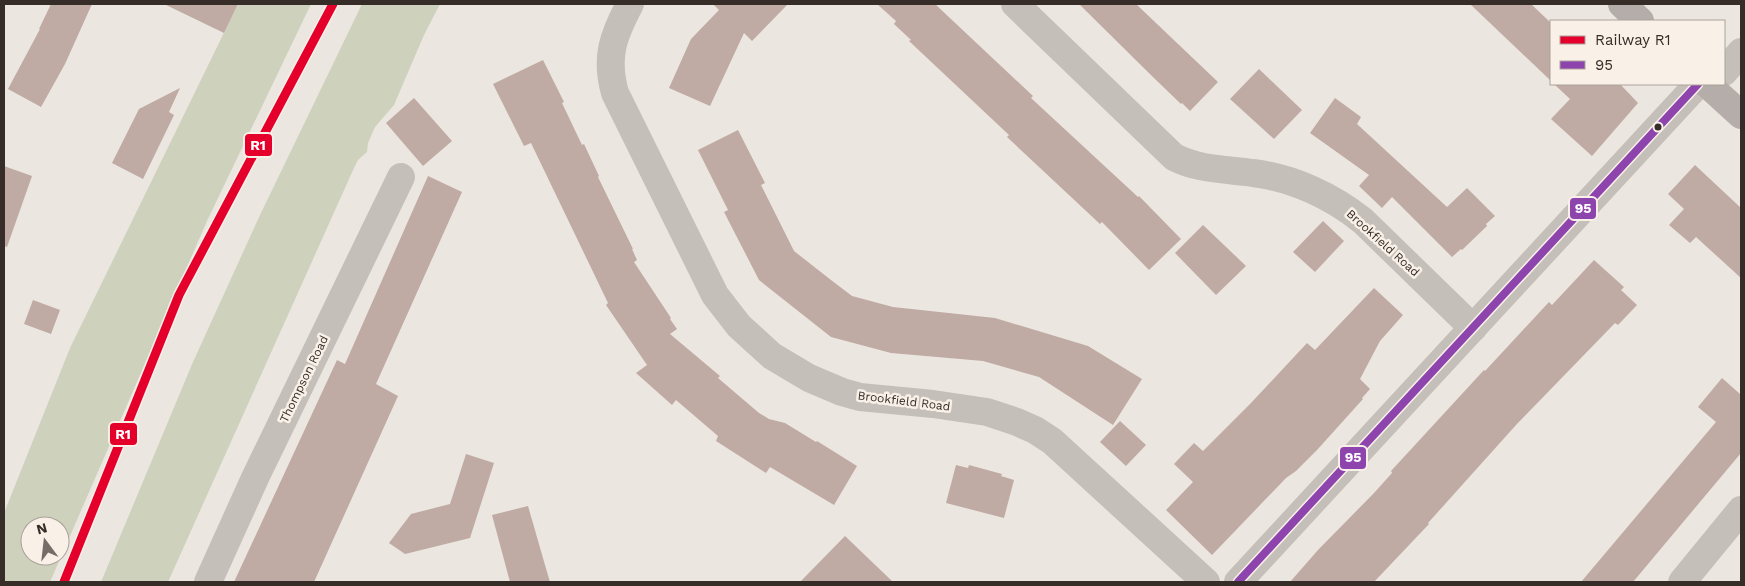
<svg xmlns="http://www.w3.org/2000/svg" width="1745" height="586" font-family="'Work Sans',sans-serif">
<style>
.green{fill:#ced1bc;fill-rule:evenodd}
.building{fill:#bfaba3}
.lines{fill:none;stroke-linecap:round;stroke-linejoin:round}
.street{stroke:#c5bfba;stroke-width:28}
.primary{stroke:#b4ada9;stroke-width:28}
.bus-1-casing{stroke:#f9f1e8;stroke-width:11}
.bus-1{stroke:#8e44ad;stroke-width:8}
.rail-1-casing{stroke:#f9f1e8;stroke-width:12}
.rail-1{stroke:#e4002b;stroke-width:9}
.bus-dot{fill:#362c28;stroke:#f9f1e8;stroke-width:2}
.labels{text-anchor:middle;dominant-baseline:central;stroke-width:5;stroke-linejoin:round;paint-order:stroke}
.street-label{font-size:12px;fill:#362c28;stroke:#f9f1e8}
.line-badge{stroke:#f9f1e8;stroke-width:2}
.badge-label{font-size:14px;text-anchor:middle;font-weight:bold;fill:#fff}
</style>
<rect width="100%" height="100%" fill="#ece6e1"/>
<g class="green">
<path d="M238,4H311L207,221L50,582H4V513L70,348ZM30,526H60V556H30Z"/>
<path d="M362,4H440L424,35L394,105L375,127L368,143L367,152L358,160L354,168L168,582H101L193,362L260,215Z"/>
</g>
<g class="building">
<path d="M51,4H92L65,64L41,107L8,89L40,29H39Z"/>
<path d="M164,4H238L224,33Z"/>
<path d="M713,4H788L752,41L744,33L710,106L669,88L691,39L719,10Z"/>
<path d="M877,4H935L1033,96L1031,98L1138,197L1139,196L1181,239L1149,270L1102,222L1100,224L1007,137L1009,135L909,41L911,40L894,24L896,21Z"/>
<path d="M1079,4H1136L1218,82L1190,111L1182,103L1181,104L1155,79Z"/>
<path d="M1470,4H1531L1551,23V81Z"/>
<path d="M543,60L564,102L562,103L582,145L584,144L599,176L598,177L633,249H632L637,260L634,262L671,318L670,319L677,329L670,334L720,376L718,378L759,413L769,419L785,423L816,442L817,441L857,466L834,505L770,467L766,473L716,441L718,436L676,400L672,405L636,373L647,365L606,305L608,303L531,143L524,146L493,84Z"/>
<path d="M1259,69L1302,110L1274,139L1230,99Z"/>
<path d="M1554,84H1620L1638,103L1592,156L1551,119L1570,99Z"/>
<path d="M180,88L169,112L174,115L143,179L112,163L139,109Z"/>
<path d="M414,98L452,141L423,166L386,123Z"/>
<path d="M1335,98L1361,117L1357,124L1447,207L1467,188L1495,216L1486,224L1487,226L1462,250L1461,249L1452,257L1392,197L1382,208L1359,186L1369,175L1310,133Z"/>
<path d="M738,130L765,183L761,185L794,251L831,280L852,296L893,307L995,318L1088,346L1142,379L1113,425L1039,377L983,361L891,353L831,337L759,280L724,212L728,210L698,150Z"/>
<path d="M1695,165L1741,208V278L1696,237L1690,243L1669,225L1684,209L1668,194Z"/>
<path d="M4,166L32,176L7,247L4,246Z"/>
<path d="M428,176L462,192L376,384L398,396L314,582H234L337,360L345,364Z"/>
<path d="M1323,221L1344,241L1315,272L1293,252Z"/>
<path d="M1203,225L1246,266L1216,295L1175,253Z"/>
<path d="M1594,260L1624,287L1621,290L1637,305L1618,325L1615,323L1516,425L1428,523L1429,524L1374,582H1290L1318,550L1374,493L1392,473L1391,471L1484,370L1485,371L1549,302L1552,305Z"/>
<path d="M1374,288L1403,315L1380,341L1360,379L1370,389L1362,398L1363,399L1317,450L1296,471L1286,478L1212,555L1166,510L1193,482L1174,464L1194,443L1203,451L1251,403L1307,343L1315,350Z"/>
<path d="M33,300L60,310L51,334L24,324Z"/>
<path d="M1722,378L1740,394L1741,393V453L1633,582H1581L1716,422L1698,407Z"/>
<path d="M1120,421L1146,445L1126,466L1100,442Z"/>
<path d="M466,454L494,463L470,538L405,554L389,543L411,514L450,504Z"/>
<path d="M956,465L968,468L969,465L1002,474L1001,476L1014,480L1004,518L946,503Z"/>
<path d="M528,506L545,565L550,582H510L492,515Z"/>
<path d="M845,536L893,582H800Z"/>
</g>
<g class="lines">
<g class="street">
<path d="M630,4C613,36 605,57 615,93L715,295L739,326L772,356L809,378L842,392L860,397L933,404L987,412L1017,422L1035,430L1052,441L1206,582"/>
<path d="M1015,4L1174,157C1199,170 1226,169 1253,173C1293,178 1332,196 1363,221L1473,328"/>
<path d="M1724,72L1741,52"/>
<path d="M208,582L255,478L401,177"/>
<path d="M1238,582L1698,84"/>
<path d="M1682,582L1741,510"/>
</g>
<g class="primary">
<path d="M1622,4L1640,21"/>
<path d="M1707,84L1741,115"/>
</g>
<g class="bus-1-casing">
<path id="bus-1" d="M1238,582L1698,84"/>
</g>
<use href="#bus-1" class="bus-1"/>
<g class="rail-1-casing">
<path id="rail-1" d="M64,582L179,295L333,4"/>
</g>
<use href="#rail-1" class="rail-1"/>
</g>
<circle class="bus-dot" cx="1658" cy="127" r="4.5"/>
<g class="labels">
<g class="street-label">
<text transform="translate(1383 243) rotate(42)">Brookfield Road</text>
<text transform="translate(304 379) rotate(-64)">Thompson Road</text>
<text transform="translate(904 401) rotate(7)">Brookfield Road</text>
</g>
</g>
<g class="line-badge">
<rect x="244" y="133" width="29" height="24" rx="5" fill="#e4002b"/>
<rect x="1569" y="197" width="28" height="23" rx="5" fill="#8e44ad"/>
<rect x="109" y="422" width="29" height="24" rx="5" fill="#e4002b"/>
<rect x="1339" y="446" width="28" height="24" rx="5" fill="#8e44ad"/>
</g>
<g class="badge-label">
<text x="258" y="150">R1</text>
<text x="1583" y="213">95</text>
<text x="123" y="439">R1</text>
<text x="1353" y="462">95</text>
</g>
<rect width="1745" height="586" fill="none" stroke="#362c28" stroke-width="10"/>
<rect x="1550" y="20" width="175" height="65" fill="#f9f1e8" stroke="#aba29b"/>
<rect x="1560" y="36" width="25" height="8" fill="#e4002b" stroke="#aba29b"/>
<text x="1595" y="45" font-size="15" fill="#362c28">Railway R1</text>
<rect x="1560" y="61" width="25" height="8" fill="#8e44ad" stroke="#aba29b"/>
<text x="1595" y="70" font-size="15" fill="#362c28">95</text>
<g transform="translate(45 541) rotate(345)"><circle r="24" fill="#f9f1e8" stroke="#aba29b"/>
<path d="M0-4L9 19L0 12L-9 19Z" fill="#766d69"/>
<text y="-8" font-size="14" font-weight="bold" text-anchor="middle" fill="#362c28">N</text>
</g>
</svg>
